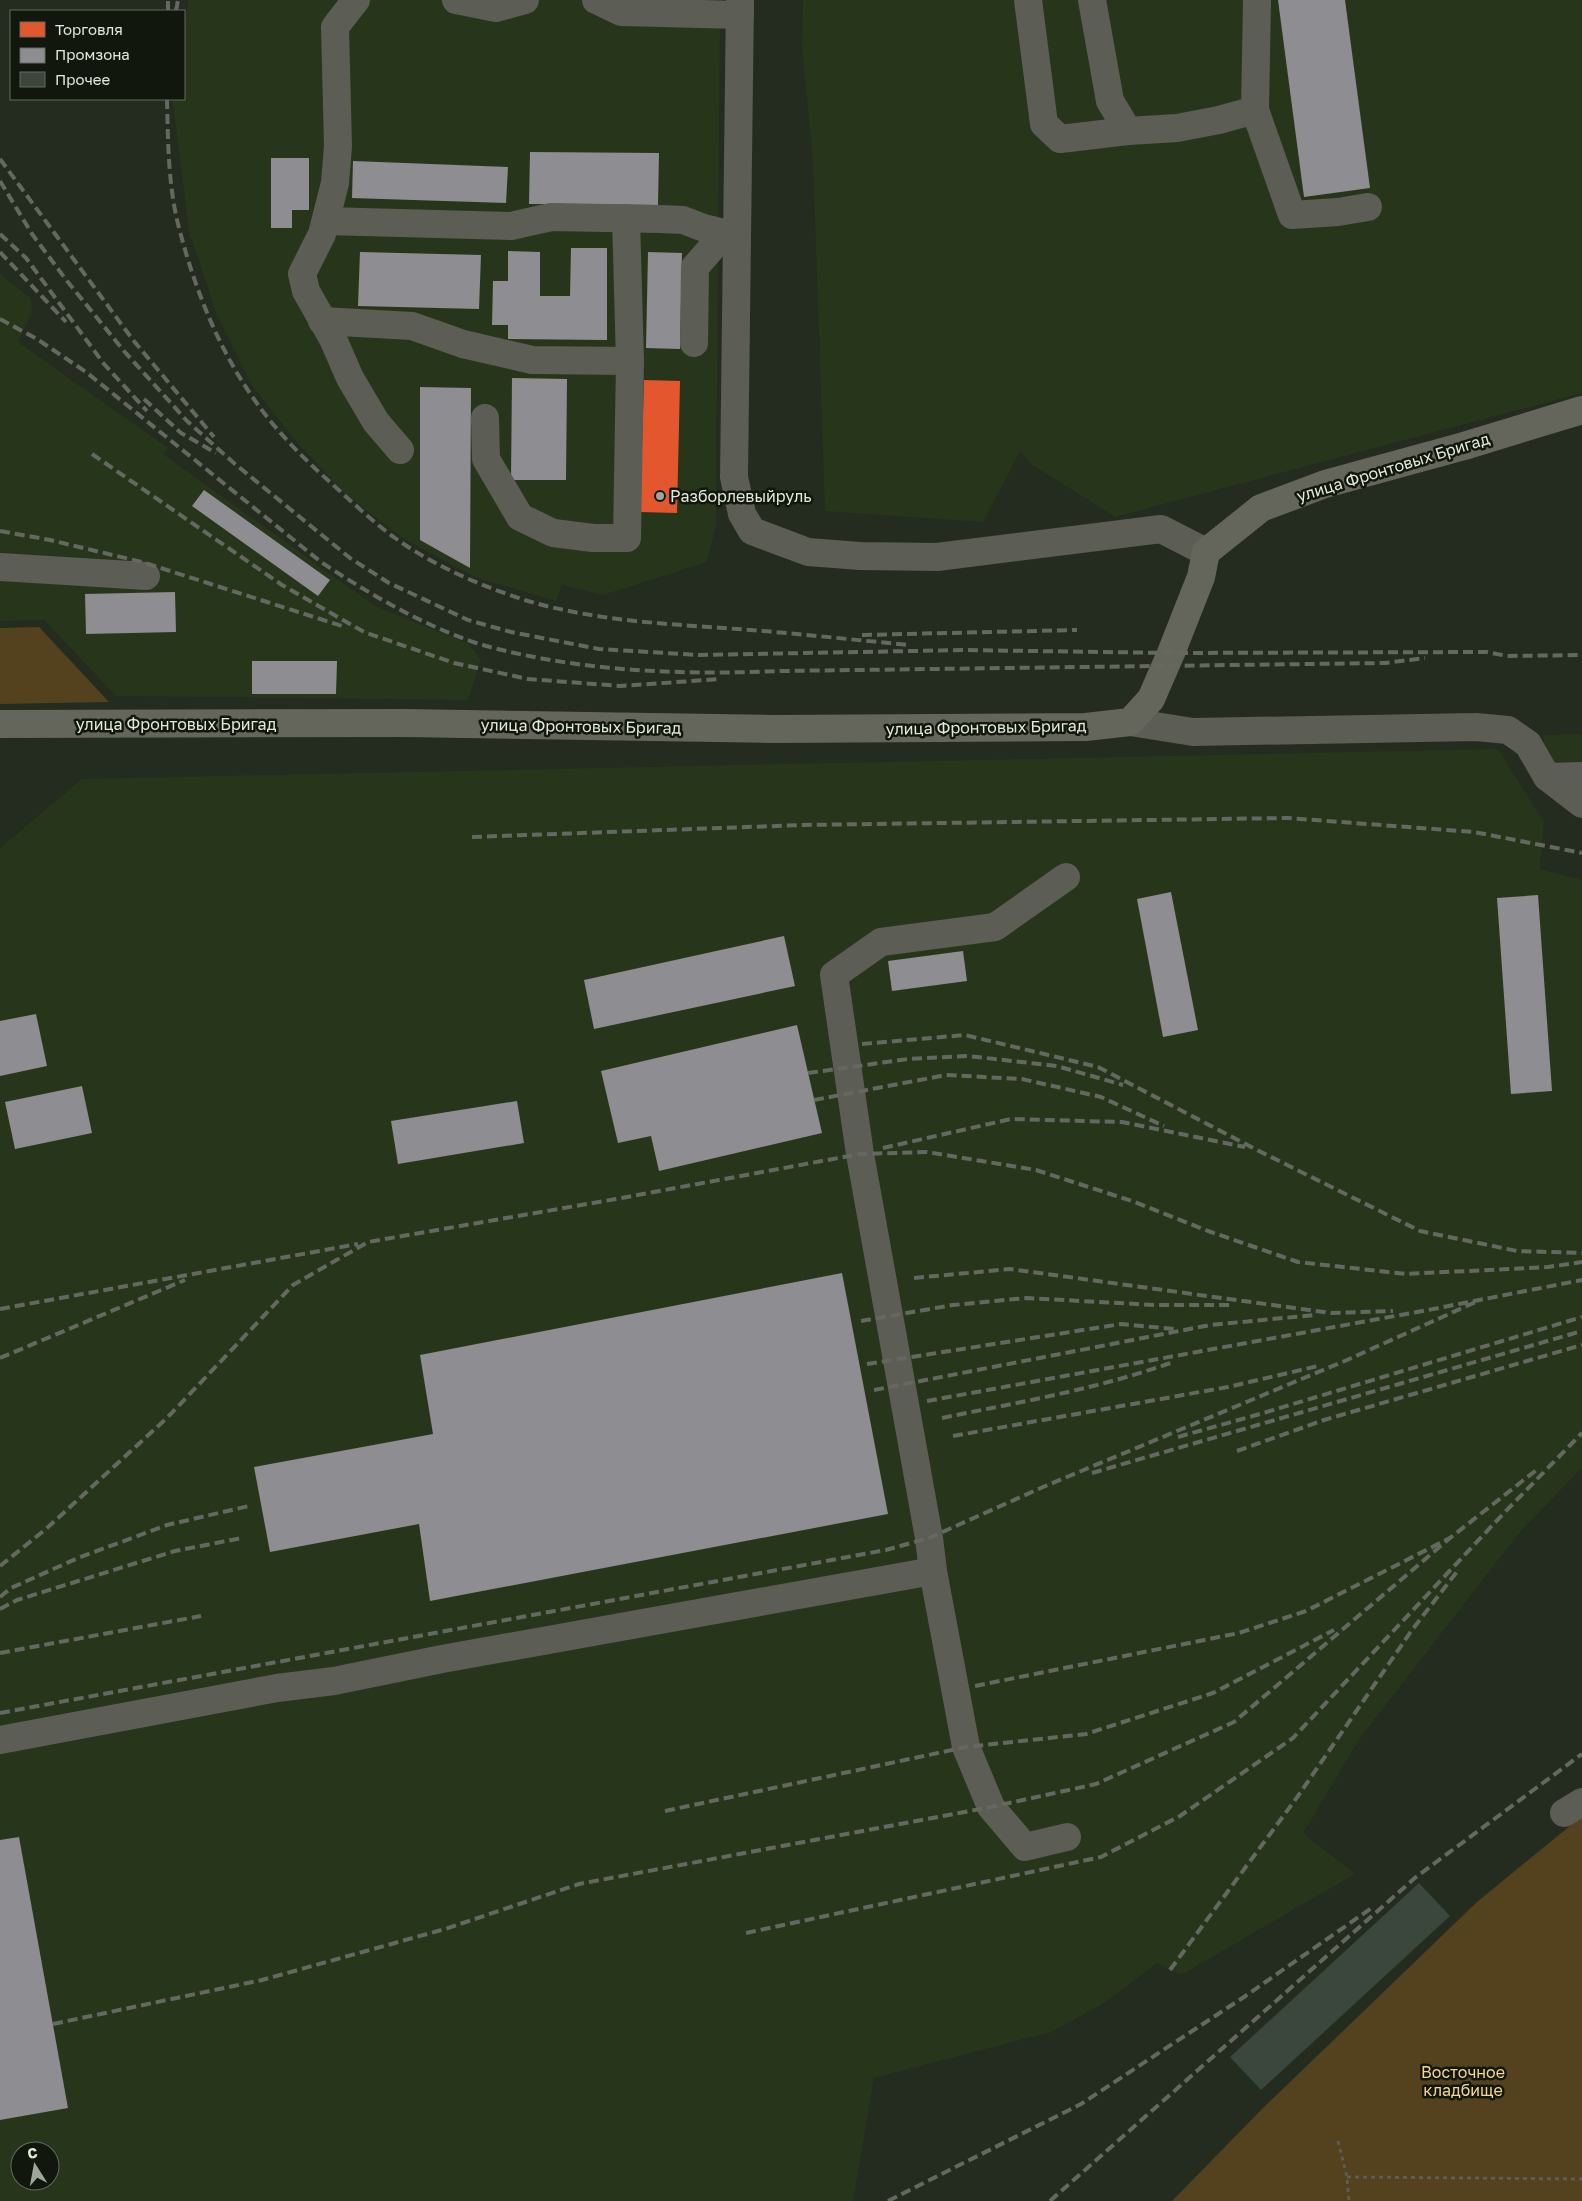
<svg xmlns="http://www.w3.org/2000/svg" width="1582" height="2201" font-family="'Golos Text',sans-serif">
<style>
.built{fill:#27361b;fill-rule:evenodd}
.green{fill:#54421e}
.shops{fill:#e4572e}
.industry{fill:#8d8d92}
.building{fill:#3b473c}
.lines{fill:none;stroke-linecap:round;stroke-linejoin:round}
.path{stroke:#5b5d56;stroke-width:3;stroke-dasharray:4 4;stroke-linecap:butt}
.minor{stroke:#5c5d55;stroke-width:28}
.major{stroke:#65665b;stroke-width:28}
.rail{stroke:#656860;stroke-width:4;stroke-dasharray:10 5;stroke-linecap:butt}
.poi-dot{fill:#9ea699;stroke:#11170c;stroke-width:2}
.labels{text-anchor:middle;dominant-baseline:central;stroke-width:5;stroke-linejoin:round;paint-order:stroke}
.street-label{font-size:16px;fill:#e0e9da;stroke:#11170c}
.poi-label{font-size:16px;fill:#e0e9da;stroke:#11170c;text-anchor:start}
.park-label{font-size:16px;fill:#f8d491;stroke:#11170c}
</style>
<rect width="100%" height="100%" fill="#242b1f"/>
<g class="built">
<path d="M188,0H722L720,15L716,525L707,562L603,595L562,585L556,601L474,577L401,537L343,492L294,439L253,387L217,315L189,231L173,104V99H184V29Z"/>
<path d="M803,0H1582V393L1115,517L1030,463L1020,451L983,522L825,511L813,160L802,49Z"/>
<path d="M0,274L31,298L32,312L18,342L168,448L163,454L375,606L469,644L481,660L468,700L116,696L44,620L0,621Z"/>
<path d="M1582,734V784L1547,759L1543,735Z"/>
<path d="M1498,749L1544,822L1540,869L1582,880V1468L1519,1533L1360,1738L1303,1833L1355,1874L1181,1975L1157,1963L1101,2005L1051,2032L874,2078L853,2201H0V848L82,779ZM20,2151H50V2181H20Z"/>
</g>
<g class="green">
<path d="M39,627L109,702L0,704V628Z"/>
<path d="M1582,1816V2201H1172L1262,2109L1477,1902Z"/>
</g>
<path class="shops" d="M644,380L680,381L677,513L640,512Z"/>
<g class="industry">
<path d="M1278,0H1345L1370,188L1304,197Z"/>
<path d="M530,152L659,153L658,205L529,204Z"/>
<path d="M271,158H309V210H292V228H271Z"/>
<path d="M353,161L508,167L506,203L352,198Z"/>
<path d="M571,248H607V340L508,339V325H492L493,281H508V251L540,252V296H570Z"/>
<path d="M360,252L481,255L479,309L358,306Z"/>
<path d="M648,252L682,253L680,349L646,348Z"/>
<path d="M512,378L567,379L566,480H511Z"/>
<path d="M420,387L471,388L470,568L420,540Z"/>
<path d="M204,490L330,580L318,596L192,506Z"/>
<path d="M175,592L176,632L86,634L85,594Z"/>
<path d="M252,661H337L336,694H252Z"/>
<path d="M1171,892L1198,1030L1163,1037L1137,899Z"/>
<path d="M1538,895L1552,1091L1511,1094L1497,898Z"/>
<path d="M784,936L795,986L594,1029L584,980Z"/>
<path d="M963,951L967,981L892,991L888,961Z"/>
<path d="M36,1014L47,1066L0,1076V1021Z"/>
<path d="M797,1025L822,1133L659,1171L651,1136L618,1143L601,1071Z"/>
<path d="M82,1086L92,1133L15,1149L5,1102Z"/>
<path d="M517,1101L524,1143L398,1164L391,1121Z"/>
<path d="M842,1273L888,1514L430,1601L419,1524L270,1552L254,1467L433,1434L420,1355Z"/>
<path d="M19,1837L68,2108L0,2120V1840Z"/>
</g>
<path class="building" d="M1419,1883L1450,1916L1261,2090L1230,2057Z"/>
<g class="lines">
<g class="path">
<path d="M1338,2141L1347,2177L1349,2201"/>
<path d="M1347,2177L1582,2179"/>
</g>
<g class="minor">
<path d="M356,0L335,27L338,146L335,183L322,234L302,274L306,291L333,339L350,378L376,422L400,450"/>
<path d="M456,0L496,8L525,0"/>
<path d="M596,0L621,12L740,15"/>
<path d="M740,0L734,477L742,514L752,531L808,552L860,556L937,557L1161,529L1206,552"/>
<path d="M1028,0L1044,124L1060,139L1128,131"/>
<path d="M1092,0L1110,101L1128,131L1177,128L1219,120L1255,110"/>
<path d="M1257,0L1255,110L1292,215L1338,212L1368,207"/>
<path d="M326,221L511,226L551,217L660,219L683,220L704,228L737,236"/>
<path d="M322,321L412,326L463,344L532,360L630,361"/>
<path d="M694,343L695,267L725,233"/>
<path d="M485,418L486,459L520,517L553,533L593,538H627L630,361L626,218"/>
<path d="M0,567L146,576"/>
<path d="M1130,722L1193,732L1476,727L1508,730L1528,744L1547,777L1582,804"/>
<path d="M1547,777L1582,776"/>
<path d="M1066,877L995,927L881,942L834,975L860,1154L929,1538L933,1571L966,1747L991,1807L1025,1847L1067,1837"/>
<path d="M0,1740L277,1688L334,1681L442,1659L933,1571"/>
<path d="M1564,1813L1582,1802"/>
</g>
<path class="major" d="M0,724L405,723L772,729L1086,727L1130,722L1151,699L1171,653L1201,577L1206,552L1261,508L1325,484L1464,446L1582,410"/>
<g class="rail">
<path d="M168,11V0"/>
<path d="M176,11L178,0"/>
<path d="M167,99C168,141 168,183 178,224C194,287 218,349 256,402C277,432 304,459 331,483C352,502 373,522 395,538C434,566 483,587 528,601C596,621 668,624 737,629C795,633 853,640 910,645"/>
<path d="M0,159L133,340L214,437"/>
<path d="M0,181L32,234L67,281L124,351L187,421L235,464L350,558L389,583L468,620L511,632L599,649L699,655L965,650L1171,653L1487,652L1507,656L1582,655"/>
<path d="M0,234L26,258L104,364L147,411"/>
<path d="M0,252L66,322"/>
<path d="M0,319L37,339L86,372L321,562C369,594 434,632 490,647C585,672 684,675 781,671L1385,663L1425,658"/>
<path d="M144,399L181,433L216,453"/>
<path d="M92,454L282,585L364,632L454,663L528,679L620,686L721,679"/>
<path d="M0,531L50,540L142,562L342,626"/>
<path d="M862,635L1077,630"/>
<path d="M472,837L803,825L1288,818L1474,832L1582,853"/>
<path d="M862,1044L965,1035L1098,1067L1259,1151L1420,1231L1517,1251L1582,1253"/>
<path d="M808,1073L908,1059L968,1056L1057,1066L1123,1085"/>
<path d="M814,1100L946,1075L1022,1079L1101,1097L1164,1126"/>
<path d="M883,1148L1011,1119L1122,1122L1245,1147"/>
<path d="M914,1278L1010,1269L1331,1313L1393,1311"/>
<path d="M0,1309L358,1244"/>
<path d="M861,1321L953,1305L1026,1298L1155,1305H1233"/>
<path d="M0,1358L185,1280"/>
<path d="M867,1364L1121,1324L1174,1329"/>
<path d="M874,1390L1210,1325L1315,1315"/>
<path d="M927,1401L1428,1310L1582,1280"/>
<path d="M942,1418C1020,1402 1098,1389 1173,1362"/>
<path d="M953,1436L1228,1387L1318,1366"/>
<path d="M1178,1437L1260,1414L1582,1317"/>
<path d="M1237,1451L1324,1420L1582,1345"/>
<path d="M1092,1473L1582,1331"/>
<path d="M0,1566L46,1529L168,1417L293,1285L368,1242L616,1199L860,1154L927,1152L1036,1170L1132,1201L1208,1231L1298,1262L1406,1274L1548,1267L1582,1262"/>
<path d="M0,1597L11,1588L78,1558L167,1525L249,1506"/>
<path d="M0,1609L17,1600L175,1551L242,1538"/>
<path d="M0,1653L201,1616"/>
<path d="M975,1686L1239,1633L1306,1611L1450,1538L1539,1468"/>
<path d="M0,1713L886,1550L929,1538L1043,1487L1347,1360L1480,1300"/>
<path d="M665,1811L966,1747L1086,1734L1213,1693L1334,1630"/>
<path d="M746,1933L1101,1857L1180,1816L1293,1738L1503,1514L1582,1433"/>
<path d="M1170,1970L1298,1796L1412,1630L1459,1569"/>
<path d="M53,2024L262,1980L445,1929L579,1884L991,1807L1096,1784L1234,1722L1450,1538"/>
<path d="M888,2201L1081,2104L1244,1997L1373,1907"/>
<path d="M1050,2201L1416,1877L1582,1754"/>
</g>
</g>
<circle class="poi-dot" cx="660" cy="496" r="5"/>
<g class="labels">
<g class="street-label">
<text transform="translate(1393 467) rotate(-17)">улица Фронтовых Бригад</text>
<text x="176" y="724">улица Фронтовых Бригад</text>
<text transform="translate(581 726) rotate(1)">улица Фронтовых Бригад</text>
<text transform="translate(986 727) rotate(-1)">улица Фронтовых Бригад</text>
</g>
<g class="poi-label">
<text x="670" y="496">Разборлевыйруль</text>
</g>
<g class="park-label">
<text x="1463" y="2072">Восточное<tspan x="1463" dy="18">кладбище</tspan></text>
</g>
</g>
<rect x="10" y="10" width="175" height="90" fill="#11170c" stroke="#646b5e"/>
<rect x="20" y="22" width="25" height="15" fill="#e4572e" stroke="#646b5e"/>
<text x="55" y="35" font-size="15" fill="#e0e9da">Торговля</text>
<rect x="20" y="48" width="25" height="15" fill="#8d8d92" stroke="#646b5e"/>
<text x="55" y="60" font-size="15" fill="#e0e9da">Промзона</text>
<rect x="20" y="72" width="25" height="15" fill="#3b473c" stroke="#646b5e"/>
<text x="55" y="85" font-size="15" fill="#e0e9da">Прочее</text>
<g transform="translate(35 2166) rotate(349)"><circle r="24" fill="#11170c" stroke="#646b5e"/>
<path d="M0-4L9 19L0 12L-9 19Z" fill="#9ea699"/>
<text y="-8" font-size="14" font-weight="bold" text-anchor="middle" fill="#e0e9da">С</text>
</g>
</svg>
